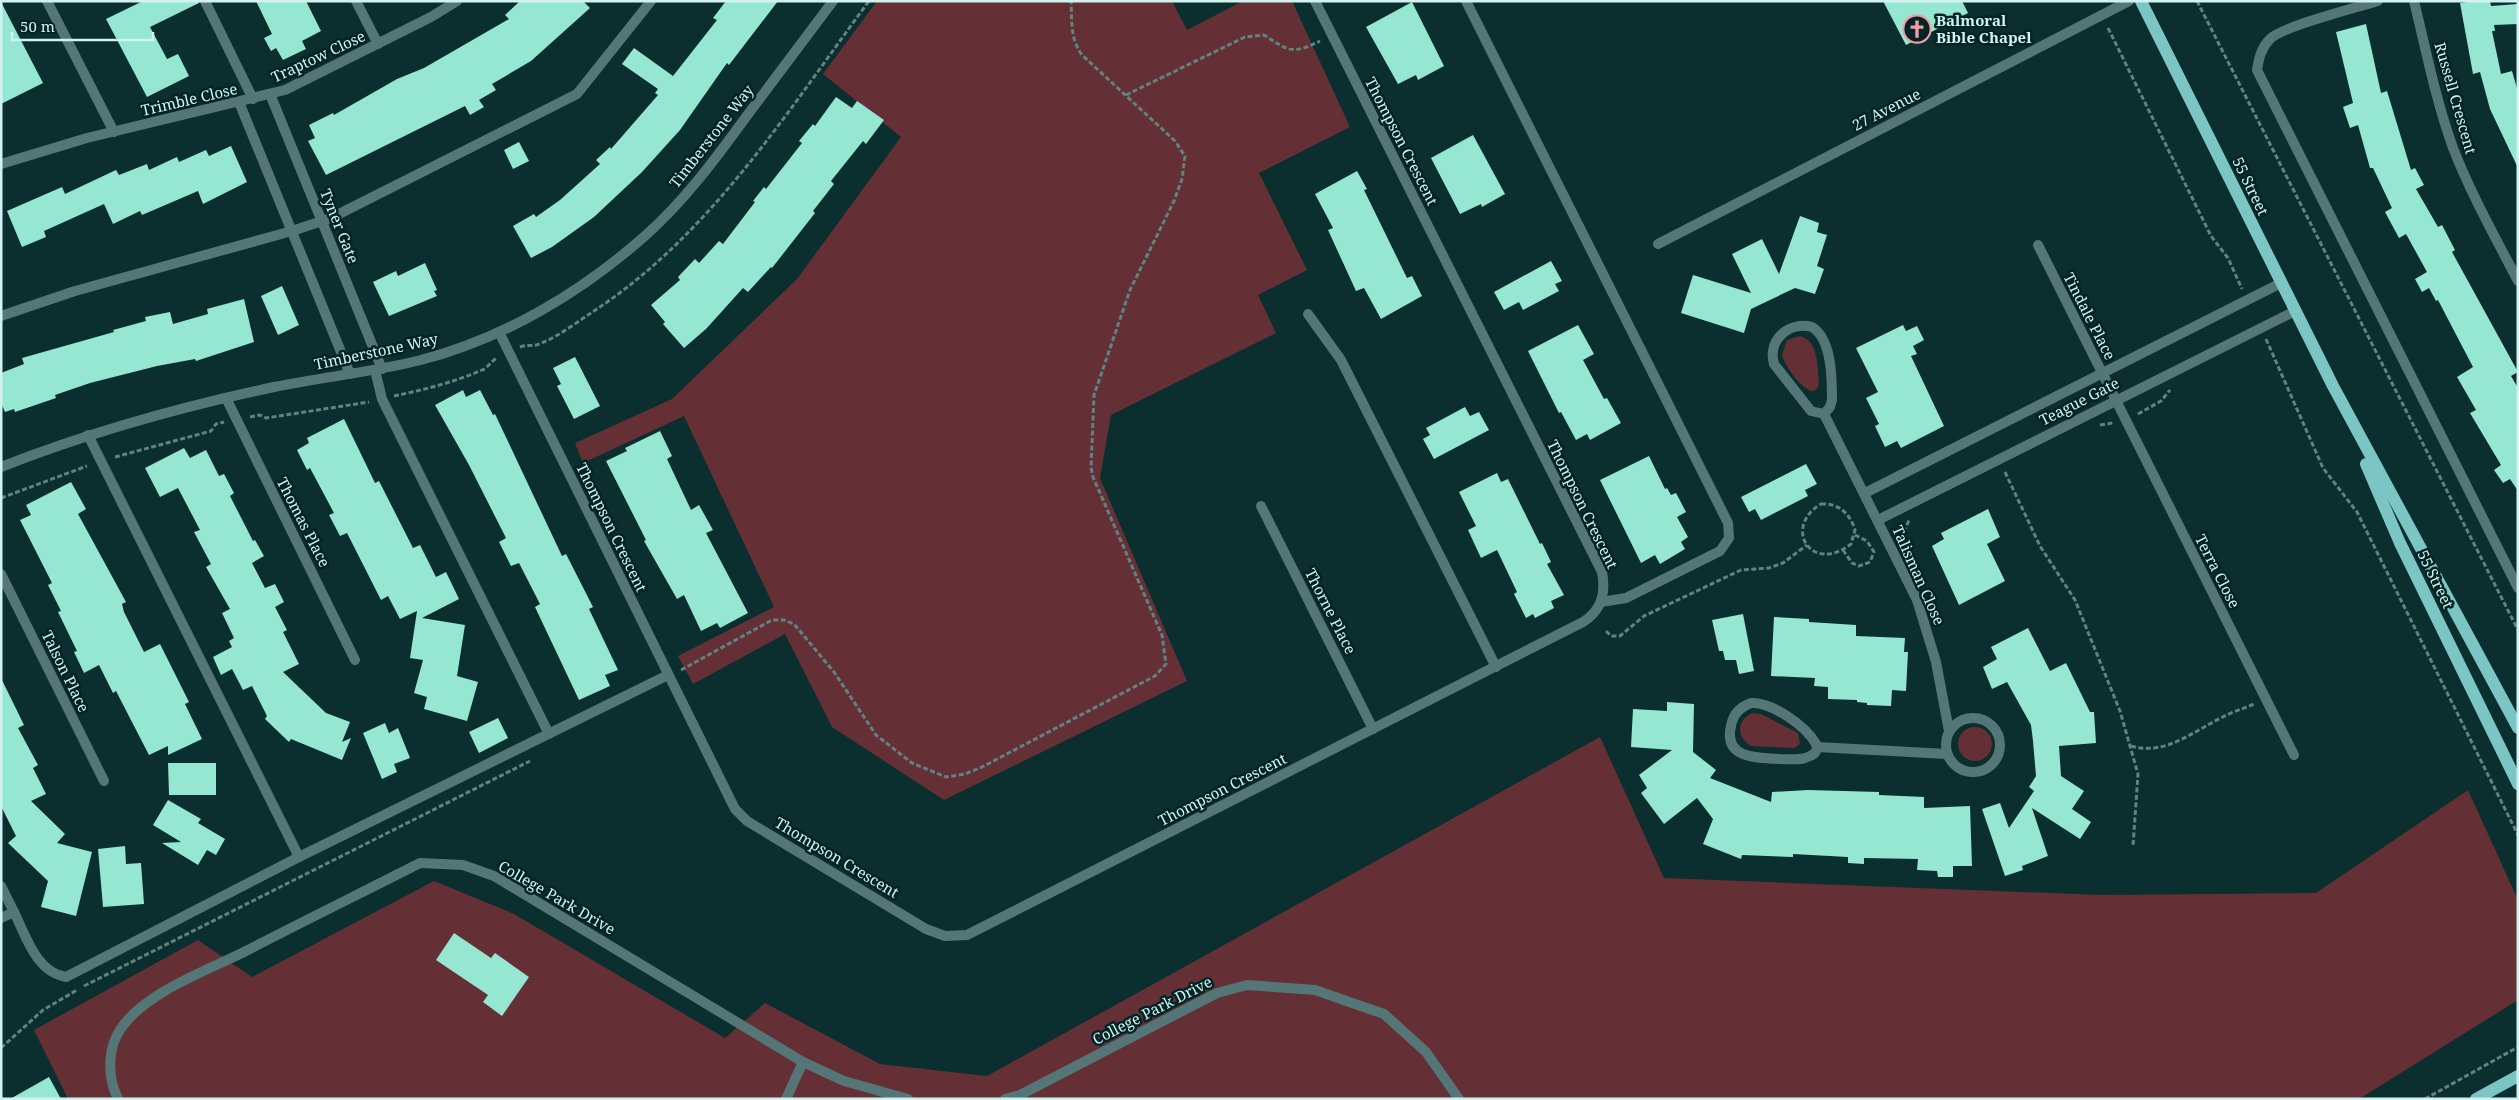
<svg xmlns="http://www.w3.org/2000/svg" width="2519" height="1100" font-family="'Noto Serif',serif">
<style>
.green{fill:#643035}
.building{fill:#95e7d1}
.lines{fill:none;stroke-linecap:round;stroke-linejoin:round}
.path{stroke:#608281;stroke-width:3;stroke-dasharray:5 2.5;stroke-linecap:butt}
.service{stroke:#547676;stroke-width:10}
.minor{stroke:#547676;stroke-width:10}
.tertiary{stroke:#547676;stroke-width:10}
.primary{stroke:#7bc5c4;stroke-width:12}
.labels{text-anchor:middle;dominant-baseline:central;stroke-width:5;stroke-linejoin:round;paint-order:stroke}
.poi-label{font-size:15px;font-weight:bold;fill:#d2f2f1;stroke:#012424;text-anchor:start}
.street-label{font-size:15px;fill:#d2f2f1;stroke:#012424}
</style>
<rect width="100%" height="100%" fill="#0b2e2e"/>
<g class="green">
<path d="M877,1H1172L1187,30L1243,1H1292L1350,127L1259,173L1307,270L1258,295L1276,333L1111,415L1100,478L1187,681L944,800L832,727L785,634L693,684L678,656L774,607L684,416L583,463L575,443L672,399L797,279L901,137L823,74Z"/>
<path d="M1800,336C1819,341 1817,366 1819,382L1818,387L1814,391C1802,391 1785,366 1782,355L1787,340Z"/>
<path d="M1753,713L1761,714L1798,733L1800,744L1794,748L1752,746C1736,739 1736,719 1753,713Z"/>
<circle cx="1975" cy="744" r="17"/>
<path d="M1600,737L1664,878L2101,895L2316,893L2468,790L2518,900V1000L2359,1099H68L34,1030L198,940L252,977L434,881L514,914L725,1038L765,1003L880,1064L987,1076Z"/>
</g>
<g class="building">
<path d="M143,1H198L199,3L150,27L167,59L178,54L189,76L147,97L106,19Z"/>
<path d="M256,1H306L321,31L302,41L306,49L283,60L276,48L271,51L264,38L272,34Z"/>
<path d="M520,1H583L590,8L531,61L492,84L496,90L479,100L484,107L470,115L465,106L326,175L308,141L315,138L309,125L333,113L334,115L397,79L424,68L509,19L505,15Z"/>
<path d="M726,1H778L729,65L727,63L680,130L642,172L594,217L552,247L531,258L513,226L534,214L536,217L560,200L600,164L596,160L610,147L611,149L658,95L655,93L658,89L622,64L634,48L673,76L717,20L713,18Z"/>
<path d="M1883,1H1962L1968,13L1906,45Z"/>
<path d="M2474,1H2490L2491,6L2518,4V24L2494,25L2495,31H2492L2501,74L2512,71L2518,92V168L2490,109L2480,72L2473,74L2460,3Z"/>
<path d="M1,2L43,83L1,104Z"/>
<path d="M1412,2L1444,66L1418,80L1416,75L1398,84L1366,27Z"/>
<path d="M2366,24L2381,93L2387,91L2411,170L2415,168L2424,185L2416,189L2438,227L2442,225L2455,250L2452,252L2518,372L2511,376L2518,388V491L2510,479L2503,483L2494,470L2501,465L2470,413L2476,410L2457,377L2473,367L2438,300L2436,301L2429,288L2422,292L2415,279L2427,272L2406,234L2399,238L2385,212L2392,208L2373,168H2370L2358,125L2350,128L2343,107L2353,103L2336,32Z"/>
<path d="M836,97L852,108L857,101L884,120L866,144L863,141L831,181L834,184L813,211L815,213L772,268L771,267L748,292L743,288L706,329L684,348L663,324L665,322L651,305L680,280L678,277L695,259L699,263L719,241L723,244L755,202L753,201L764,187L766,189L802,143L799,141L813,124L815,126Z"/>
<path d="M1473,135L1505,194L1482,207L1481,204L1460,214L1431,158Z"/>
<path d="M519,142L529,161L513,169L504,150Z"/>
<path d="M231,146L247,182L203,204L198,191L142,215L140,211L113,224L104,204L44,231L46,237L22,247L7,211L62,187L65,194L116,170L119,175L147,164L149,170L177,157L179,162L206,150L209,156Z"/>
<path d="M1357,171L1367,189L1364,190L1407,278L1412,276L1422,296L1381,319L1364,288L1356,291L1328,230L1333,228L1315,194Z"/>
<path d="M1800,216L1819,223L1817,232L1827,235L1817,266L1824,269L1815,294L1795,288L1751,309L1744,333L1681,313L1693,275L1751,293L1732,254L1762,239L1779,274Z"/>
<path d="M1551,261L1562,281L1555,284L1559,291L1523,310L1519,302L1504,310L1494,292Z"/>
<path d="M425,263L437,290L434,291L437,296L389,316L373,282L396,271L398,276Z"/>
<path d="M282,286L299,325L278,335L261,296Z"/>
<path d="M244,299L254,342L196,361L195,359L157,366L90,383L55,395L56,398L15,412L14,409L5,412L1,403V373L24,364L22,358L114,332L113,330L146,321L145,317L170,312L173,324L208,314L207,309Z"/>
<path d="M1578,325L1594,354L1583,360L1604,399L1607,398L1621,423L1590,440L1587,434L1576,440L1561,412L1559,413L1528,351Z"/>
<path d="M1903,325L1906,331L1917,326L1924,340L1913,346L1917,354L1911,356L1944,426L1901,448L1897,441L1885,447L1875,426L1879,424L1866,398L1878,392L1856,348Z"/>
<path d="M575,357L600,406L574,419L557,386L561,384L553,368Z"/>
<path d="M463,390L466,397L480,390L493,415L495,414L562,556L566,554L593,607L589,609L618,670L605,675L610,686L579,700L535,607L540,604L519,563L511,566L499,542L506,538L469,465L435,405Z"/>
<path d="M1465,407L1470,416L1479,412L1489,430L1434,459L1423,439L1430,435L1426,428Z"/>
<path d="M344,419L375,483L379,481L413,548L420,545L436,577L446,572L459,599L422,618L465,625L457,676L478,682L467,721L424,709L427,697L414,693L423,660L410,658L417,611L400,619L388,596L381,600L347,533L340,536L329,515L334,513L310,468L307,470L297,450L309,443L307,438Z"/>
<path d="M660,431L672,456L667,459L691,510L699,505L713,530L706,533L748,613L720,628L717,623L701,631L684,595L677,599L644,541L646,540L606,461L627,451L625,448Z"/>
<path d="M184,448L190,458L206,450L219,476L224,474L234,493L230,496L253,541L255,540L264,556L252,563L265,588L275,584L284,602L275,607L287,630L283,632L299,664L283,672L326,713L350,722L342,742L351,738L342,760L291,739L289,742L265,719L267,716L252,686L243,690L232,669L221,675L213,657L232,647L229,641L234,638L222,613L230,609L206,567L211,564L194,532L200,530L178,488L160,497L145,468Z"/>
<path d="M1649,456L1665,489L1667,488L1671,495L1676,493L1686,512L1677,517L1688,537L1681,542L1685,549L1660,564L1655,555L1641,563L1600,480Z"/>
<path d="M1806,464L1817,484L1805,490L1808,496L1761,520L1755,509L1749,512L1741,497Z"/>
<path d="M1497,473L1501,482L1508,479L1540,544L1542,543L1551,562L1547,564L1564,595L1551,601L1554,608L1535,618L1533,614L1526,618L1514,594L1517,592L1497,550L1481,558L1468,530L1476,526L1459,492Z"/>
<path d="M71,482L86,509L78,514L126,602L122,604L124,612L144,652L160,644L189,702L185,704L202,739L168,755V746L149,755L116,691L113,693L99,665L84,673L74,652L77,651L58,612L61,611L48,585L52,583L20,520L31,515L26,505Z"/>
<path d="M1988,509L2000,537L1987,544L2005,581L1959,605L1932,546L1944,539L1941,533Z"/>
<path d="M1743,614L1754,671L1739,674L1736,660H1725L1723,651H1719L1712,620Z"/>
<path d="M1774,617L1809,619V622L1856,625V636L1905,638L1904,652H1908L1906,691L1892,690L1891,706L1867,705V703L1857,702V700L1828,699V687L1814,686L1815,678L1771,676Z"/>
<path d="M2028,628L2050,671L2066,663L2090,712H2094L2096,743L2059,746L2061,776L2084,791L2072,809L2091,822L2080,839L2032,808L2048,856L2022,866L2023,870L2005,876L1982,809L2000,803L2009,828L2034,791L2029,787L2036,776L2033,741L2031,725L2007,682L1992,689L1983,667L1997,659L1991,647Z"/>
<path d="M1,678L24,725L18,728L38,765L33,768L46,794L31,801L65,834L57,843L92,852L76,916L41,907L48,881L8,843L16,836L1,806Z"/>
<path d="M1667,702L1694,704L1693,752L1716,770L1710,778L1771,802L1772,792L1808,790L1879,792V795L1924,797V808L1970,806L1972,866H1953V877H1938L1937,871L1917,870L1918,859L1864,858V864L1848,863V857L1793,854V857L1742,855L1741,859L1703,844L1713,819L1697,798L1664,824L1641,793L1647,788L1639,775L1672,750L1631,747L1633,709L1667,711Z"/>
<path d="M498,718L508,738L479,753L469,732Z"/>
<path d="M385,723L389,733L398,728L410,758L394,764L397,772L382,779L363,733Z"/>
<path d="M168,763H216V795H169Z"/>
<path d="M168,800L201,819L198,823L225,839L216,855L207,850L198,865L162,843L181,842L153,825Z"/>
<path d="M125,846L126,864L141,863L144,904L103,907L98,849Z"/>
<path d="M454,933L491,958L495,953L529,977L502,1016L483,1002L488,995L436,960Z"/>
<path d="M49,1077L61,1099H10Z"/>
</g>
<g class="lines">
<g class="path">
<path d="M2197,1L2518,630"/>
<path d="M2108,28L2211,236L2228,258L2242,289"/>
<path d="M1126,95L1245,37L1264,35C1289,51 1291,55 1320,41"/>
<path d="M2266,339L2323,468L2357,512L2518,835"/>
<path d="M520,347C527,344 533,347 539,344C558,337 577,322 594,311C711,234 787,112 869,1"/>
<path d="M394,396C423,390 455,382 482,370C488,368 490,362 497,358"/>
<path d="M2138,414L2161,401L2170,390"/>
<path d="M250,417L260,415L266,418L369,402"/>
<path d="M2100,425L2113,423"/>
<path d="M115,457L211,431L216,424L224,422"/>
<path d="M2005,472L2040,546L2075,600L2120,711L2138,774L2133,846"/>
<path d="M1,498L87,466"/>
<path d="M1821,504C1838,503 1850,513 1855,530L1851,544C1811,575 1782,527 1821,504Z"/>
<path d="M1904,532L1909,520"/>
<path d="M1843,550L1852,563L1859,566L1870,562L1874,552L1867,541L1855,535"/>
<path d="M1606,631L1611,636H1620L1644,616L1741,570L1769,568L1783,563L1807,545"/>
<path d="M681,670L772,620H784L794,624L834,672L876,735L912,763L946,777L965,774L982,767L1155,676L1166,664L1162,635L1093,477L1091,467L1094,395L1130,290L1174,201L1182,179L1185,156L1175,141L1082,55C1070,38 1072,22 1071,1"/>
<path d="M2131,746C2165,756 2192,732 2221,718C2231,712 2243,709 2254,704"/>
<path d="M84,986L530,761"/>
<path d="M1,1048L43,1010L77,990"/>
<path d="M2425,1099L2518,1047"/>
</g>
<g class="service">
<path d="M205,1L253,99"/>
<path d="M1466,1L1728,523L1729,538L1720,551L1626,598L1601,602"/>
<path d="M2378,1C2359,7 2280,27 2270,39C2261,48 2259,58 2257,70L2518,588"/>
<path d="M1308,314L1341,360L1496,667"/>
<path d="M1,316L75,291L292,231L331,218L577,94L651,1"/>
<path d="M375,370L382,399L549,734"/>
<path d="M88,435L299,857"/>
<path d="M1,886L14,912L1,918"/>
<path d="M14,912C26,936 36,972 66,977L299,857L668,675"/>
</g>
<g class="minor">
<path d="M47,1L114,132"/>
<path d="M356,1L378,44"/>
<path d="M2414,1C2426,50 2436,101 2453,148C2471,194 2495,237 2518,281"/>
<path d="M270,94L382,369"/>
<path d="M239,102L350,374"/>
<path d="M1,164L87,138L285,90L431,17L457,1"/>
<path d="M1658,244L2129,1"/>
<path d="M2038,245L2294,755"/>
<path d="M499,332L735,809L747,821L926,929L945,936L967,935L1583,622C1602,610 1606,593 1602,572L1315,1"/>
<path d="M226,398L355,660"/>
<path d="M1824,414L1811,411L1774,364C1767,340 1789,321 1812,327C1832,339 1832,379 1832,400L1830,407L1824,414L1917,600L1936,662L1949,731"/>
<path d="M1865,493L2281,283"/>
<path d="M1261,506L1373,729"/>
<path d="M1878,520L2295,311"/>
<path d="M1,574L104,781"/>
<path d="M1751,703C1772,702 1806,726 1816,744C1818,749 1816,754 1810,756C1801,761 1789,759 1779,759C1758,758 1723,759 1731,726C1733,714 1740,707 1751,703Z"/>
<circle cx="1973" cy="745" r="27"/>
<path d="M1817,747L1947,754"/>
<path d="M118,1099C107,1077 107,1047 122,1027C147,992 206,971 244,952C302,922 361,893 420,863L463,865L494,876L803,1062L844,1081L908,1099"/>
<path d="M786,1099L803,1062"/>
<path d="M1005,1099L1020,1095L1217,993L1247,985L1315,990L1384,1014L1426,1052L1459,1099"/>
</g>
<path class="tertiary" d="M1,467C90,432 180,407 274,387C323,377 373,372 421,360C505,338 582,292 646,235C683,202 714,161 743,121C773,81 803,41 833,1"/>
<g class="primary">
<path d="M2141,1L2333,386L2518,728"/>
<path d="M2366,464L2400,543L2518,784"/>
<path d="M2476,1099L2518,1076"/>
</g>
</g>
<defs>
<g id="church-ring" transform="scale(1.4375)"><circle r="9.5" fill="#012424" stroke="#f49aa1" stroke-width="1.5"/><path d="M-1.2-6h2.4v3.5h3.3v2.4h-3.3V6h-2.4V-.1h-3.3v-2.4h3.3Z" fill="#f49aa1"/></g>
</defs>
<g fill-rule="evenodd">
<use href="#church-ring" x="1917" y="29"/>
</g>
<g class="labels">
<g class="poi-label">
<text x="1936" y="20">Balmoral<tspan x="1936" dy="17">Bible Chapel</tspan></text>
</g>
<g class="street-label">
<text transform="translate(318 56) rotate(-25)">Traptow Close</text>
<text transform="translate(2456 98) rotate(74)">Russell Crescent</text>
<text transform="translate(189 99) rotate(-13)">Trimble Close</text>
<text transform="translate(1886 109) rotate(-27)">27 Avenue</text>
<text transform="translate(711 136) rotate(-52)">Timberstone Way</text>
<text transform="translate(1402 141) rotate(63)">Thompson Crescent</text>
<text transform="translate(2251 186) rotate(64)">55 Street</text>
<text transform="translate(340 226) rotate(68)">Tyner Gate</text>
<text transform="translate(2090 316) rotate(63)">Tindale Place</text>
<text transform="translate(376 351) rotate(-12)">Timberstone Way</text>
<text transform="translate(2079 401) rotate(-27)">Teague Gate</text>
<text transform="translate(1583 504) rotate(64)">Thompson Crescent</text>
<text transform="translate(304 522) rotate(63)">Thomas Place</text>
<text transform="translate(612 527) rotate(64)">Thompson Crescent</text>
<text transform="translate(2218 571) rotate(63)">Terra Close</text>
<text transform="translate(1919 575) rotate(66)">Talisman Close</text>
<text transform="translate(2436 579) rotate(64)">55 Street</text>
<text transform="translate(1331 611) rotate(63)">Thorne Place</text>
<text transform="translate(66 671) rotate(64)">Talson Place</text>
<text transform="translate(1222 789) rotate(-27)">Thompson Crescent</text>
<text transform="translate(837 857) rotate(31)">Thompson Crescent</text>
<text transform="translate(557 897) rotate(30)">College Park Drive</text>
<text transform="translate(1152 1010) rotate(-27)">College Park Drive</text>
</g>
</g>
<rect width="2519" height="1100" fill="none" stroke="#d2f2f1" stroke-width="5"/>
<path d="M12 32v8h141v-8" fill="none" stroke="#d2f2f1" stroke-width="2.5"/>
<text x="20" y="32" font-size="15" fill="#d2f2f1" stroke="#012424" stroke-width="4" paint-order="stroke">50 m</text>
</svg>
